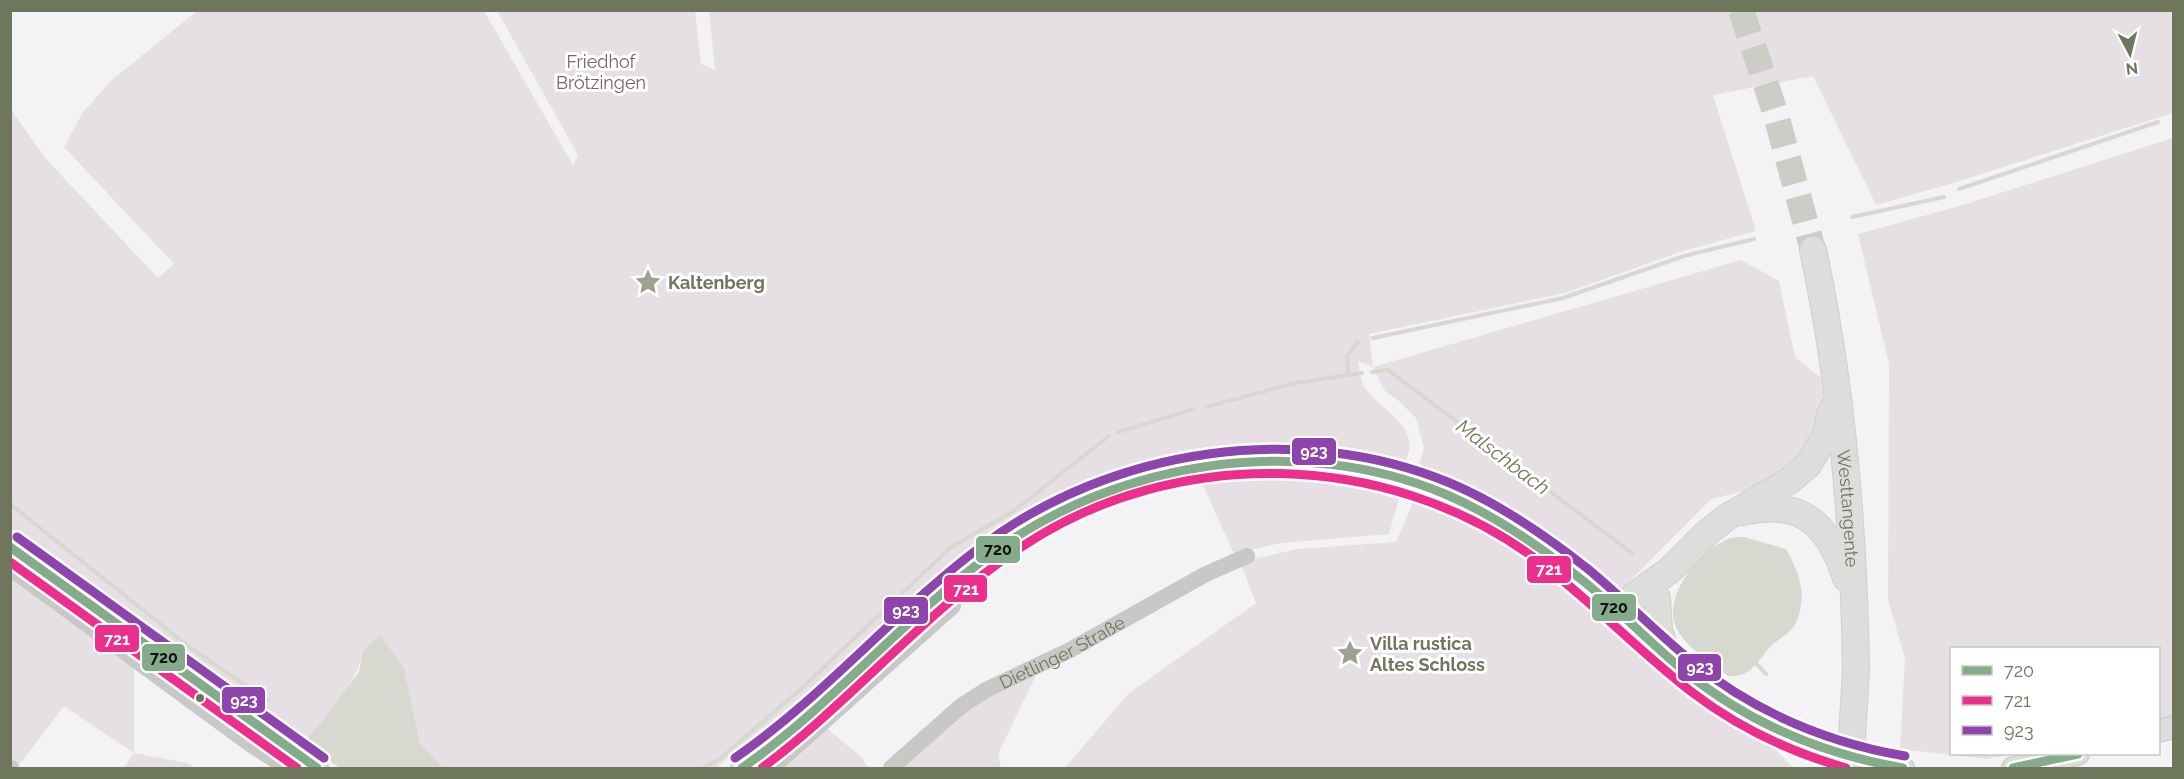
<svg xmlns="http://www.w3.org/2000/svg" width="2184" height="779" font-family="Raleway,sans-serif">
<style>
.green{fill:#e6e0e4}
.water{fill:#d7d8cf}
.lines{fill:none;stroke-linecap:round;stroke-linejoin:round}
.stream{stroke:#d7d8cf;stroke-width:4}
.highway-tunnel{stroke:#cbcdc6;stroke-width:26;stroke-dasharray:26 13;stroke-linecap:butt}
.major-casing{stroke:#cfcfcf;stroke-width:24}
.highway-casing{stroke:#cfcfcf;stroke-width:28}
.minor{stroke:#c8c8c6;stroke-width:16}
.major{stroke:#dddddc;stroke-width:21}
.highway{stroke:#dddddc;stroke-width:26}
.highway-bridge-casing{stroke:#cfcfcf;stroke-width:28;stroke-linecap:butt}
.highway-bridge{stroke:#dddddc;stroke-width:26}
.bus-1-casing{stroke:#fff;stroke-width:14}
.bus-2-casing{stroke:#fff;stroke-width:14}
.bus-3-casing{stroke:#fff;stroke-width:14}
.bus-1{stroke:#84ac8b;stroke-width:9}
.bus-2{stroke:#ec2f8c;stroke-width:9}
.bus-3{stroke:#8e44ad;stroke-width:9}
.bus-dot{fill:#6e765c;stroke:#fff;stroke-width:2}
.labels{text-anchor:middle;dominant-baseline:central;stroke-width:6;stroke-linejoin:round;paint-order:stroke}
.park-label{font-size:18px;fill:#79636a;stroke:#fff}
.poi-label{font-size:18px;font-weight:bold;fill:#6e765c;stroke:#fff;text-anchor:start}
.street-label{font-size:18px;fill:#6e765c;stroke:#fff}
.water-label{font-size:20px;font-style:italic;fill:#74785a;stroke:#fff}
.line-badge{stroke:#fff;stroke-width:2}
.badge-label{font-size:16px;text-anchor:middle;font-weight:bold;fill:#fff}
.pale-badge-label{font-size:16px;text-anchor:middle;font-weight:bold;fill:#111}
</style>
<rect width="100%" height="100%" fill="#f3f2f4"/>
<g class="green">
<path d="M197,11H484L573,165L578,155L497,11H695L701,64L715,70L709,11H2174L2173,113L1953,183L1876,205L1813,76L1713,95L1756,231L1683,251L1565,293L1369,334L1373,367L1741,260L1779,281L1795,357L1821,378L1824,401L1805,459L1761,487L1711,499L1614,597L1537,534L1478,496L1417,473L1424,448L1416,418L1399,401L1385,391L1373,367L1358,361C1359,369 1361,381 1365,388C1384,414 1424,427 1404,464L1351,450L1306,446L1176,453L1136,465L1058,496L984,538L951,564L811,689L716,768H444L420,744L404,668L363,651C357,679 340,699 322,722C316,730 310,735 306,745L11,529L10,108L46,159L158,278L174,264L64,147L83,112L113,79Z"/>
<path d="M2173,138V716L2159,719L2158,648H1952V754H2013L1987,759L1900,749L1905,658L1888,600L1889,364L1858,234L1963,205Z"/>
<path d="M1243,470L1333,471L1400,488V496L1389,534L1281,543L1234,554L1199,476Z"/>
<path d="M1418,491L1490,531L1532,559L1597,610L1659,668L1721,715L1769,744L1794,768H1065L1128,694L1256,603L1240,562L1297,549L1396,542Z"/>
<path d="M11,577L134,669V753L188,763L195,768H124L134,753L64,706L17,768L11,764Z"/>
<path d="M1037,673L998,754L1001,768H897L971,703Z"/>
<path d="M820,729H828L863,759L868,768H777Z"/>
</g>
<g class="water">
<path d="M1744,537L1786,549C1799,572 1809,598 1795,624C1791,634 1775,640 1768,649C1757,664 1748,678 1728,676C1713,663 1686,648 1677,629C1661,598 1698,552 1726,540C1731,537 1739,537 1744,537Z"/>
<path d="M380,635L404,668L420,744L444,768H340L306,745L311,733L320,724L359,672L363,651Z"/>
</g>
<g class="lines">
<g class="stream">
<path d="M1959,189L2158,122"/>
<path d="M1852,217L1944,197"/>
<path d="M1373,338L1563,298L1684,256L1754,239"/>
<path d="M1372,372L1388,370L1632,553"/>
<path d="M1348,374L1347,356L1358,342"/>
<path d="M1206,407L1296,383L1362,373"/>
<path d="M1118,432L1194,409"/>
<path d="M10,504L188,646L267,700"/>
<path d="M1754,661L1766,674"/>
<path d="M704,768L721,758L803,687L950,548L1015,510L1109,436"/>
</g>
<path class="highway-tunnel" d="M1741,10L1776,115L1813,250"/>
<g class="major-casing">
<g id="major">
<path d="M10,547L317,768"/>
<path d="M2158,731L2174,727"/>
<path d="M742,768C772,748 798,723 825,699C887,644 947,583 1016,536C1066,503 1127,480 1186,470C1339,442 1463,480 1582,580C1622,614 1658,651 1700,683C1761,730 1827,757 1903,768"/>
<path d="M2013,768L2078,754"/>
</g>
</g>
<g class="highway-casing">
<g id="highway">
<path id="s2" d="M1813,250C1843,389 1854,529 1856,671"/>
<path d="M1743,512C1802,498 1829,525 1846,578"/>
<path d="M1657,598L1659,630L1667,655"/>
<path d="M1624,616L1635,595L1670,570L1708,532L1727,517L1789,481L1808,465L1826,435L1830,415L1835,405"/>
</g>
</g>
<g class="minor">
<path d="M10,568L250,744L287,768"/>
<path d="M10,768H11"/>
<path d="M772,768L953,606L950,587"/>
<path id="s1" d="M891,768L961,706L986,690L1070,650L1206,574L1247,556"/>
</g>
<use href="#major" class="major"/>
<use href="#highway" class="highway"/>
<g class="highway-bridge-casing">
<path id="highway-bridge" d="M1850,768L1856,671"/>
</g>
<use href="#highway-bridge" class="highway-bridge"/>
<g class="bus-1-casing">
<g id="bus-1">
<path d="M10,547L317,768"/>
<path d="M742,768C833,705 904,617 994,552C1120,460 1299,433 1445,494C1494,515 1540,546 1582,580C1617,608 1648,641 1683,670C1748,723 1821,754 1903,768"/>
<path d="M2013,768L2078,754"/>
</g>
</g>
<g class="bus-2-casing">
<g id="bus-2">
<path d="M10,562L297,768"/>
<path d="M762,768C853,700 927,609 1023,546C1175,445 1386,450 1533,557C1589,598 1637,650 1693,693C1739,728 1790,752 1846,768"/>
</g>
</g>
<g class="bus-3-casing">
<g id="bus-3">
<path d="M17,537L324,758"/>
<path d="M735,758C825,696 896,610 983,545C1113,448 1299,420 1450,483C1500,504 1545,535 1588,569C1623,598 1655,631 1690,660C1754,712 1824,742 1905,756"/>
</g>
</g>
<use href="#bus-1" class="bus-1"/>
<use href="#bus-2" class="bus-2"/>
<use href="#bus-3" class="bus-3"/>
</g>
<defs>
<g id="sight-bare" transform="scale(2.07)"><path d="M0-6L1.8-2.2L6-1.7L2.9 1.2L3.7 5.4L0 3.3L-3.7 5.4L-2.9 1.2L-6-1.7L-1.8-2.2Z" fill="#9da191" stroke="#fff" stroke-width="2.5" paint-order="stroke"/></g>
</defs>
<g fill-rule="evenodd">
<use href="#sight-bare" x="648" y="282"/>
<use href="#sight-bare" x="1350" y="653"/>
</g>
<circle class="bus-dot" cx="200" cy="698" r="5"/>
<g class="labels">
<g class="park-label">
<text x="601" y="61">Friedhof<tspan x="601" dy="21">Brötzingen</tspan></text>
</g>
<g class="poi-label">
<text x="668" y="282">Kaltenberg</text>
<text x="1370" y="643">Villa rustica<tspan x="1370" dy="21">Altes Schloss</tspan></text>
</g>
<g class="street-label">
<text stroke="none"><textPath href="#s2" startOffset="261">Westtangente</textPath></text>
<text stroke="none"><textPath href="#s1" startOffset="208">Dietlinger Straße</textPath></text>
</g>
<g class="water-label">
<text transform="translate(1503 457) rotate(37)">Malschbach</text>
</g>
</g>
<g class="line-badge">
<rect x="1291" y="437" width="46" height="29" rx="6" fill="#8e44ad"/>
<rect x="975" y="535" width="46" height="29" rx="6" fill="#84ac8b"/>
<rect x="1526" y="555" width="46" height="29" rx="6" fill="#ec2f8c"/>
<rect x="943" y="574" width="45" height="29" rx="6" fill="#ec2f8c"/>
<rect x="1591" y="593" width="46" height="29" rx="6" fill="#84ac8b"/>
<rect x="883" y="596" width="46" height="29" rx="6" fill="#8e44ad"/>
<rect x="94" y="624" width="46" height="29" rx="6" fill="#ec2f8c"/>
<rect x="141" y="643" width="45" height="29" rx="6" fill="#84ac8b"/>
<rect x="1677" y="653" width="45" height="29" rx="6" fill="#8e44ad"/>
<rect x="221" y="686" width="45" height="28" rx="6" fill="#8e44ad"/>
</g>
<g class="badge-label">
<text x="1314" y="457">923</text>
<text x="1549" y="575">721</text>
<text x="966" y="595">721</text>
<text x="906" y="616">923</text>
<text x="117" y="645">721</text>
<text x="1700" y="673">923</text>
<text x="244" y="706">923</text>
</g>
<g class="pale-badge-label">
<text x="998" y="555">720</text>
<text x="1614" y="613">720</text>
<text x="164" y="663">720</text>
</g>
<rect width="2184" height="779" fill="none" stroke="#6e765c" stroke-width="24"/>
<rect x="1950" y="647" width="210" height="108" fill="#ffffff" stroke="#c5c8be" stroke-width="1.5"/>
<rect x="1962" y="666" width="30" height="9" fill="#84ac8b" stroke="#c5c8be" stroke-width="1.5"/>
<text x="2004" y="677" font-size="18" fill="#6e765c">720</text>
<rect x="1962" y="696" width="30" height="9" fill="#ec2f8c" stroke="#c5c8be" stroke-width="1.5"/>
<text x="2004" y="707" font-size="18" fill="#6e765c">721</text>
<rect x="1962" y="726" width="30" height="9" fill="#8e44ad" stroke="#c5c8be" stroke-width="1.5"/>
<text x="2004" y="737" font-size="18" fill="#6e765c">923</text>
<g transform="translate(2130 54) rotate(173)" stroke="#ffffff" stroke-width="4.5" paint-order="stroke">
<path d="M0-4.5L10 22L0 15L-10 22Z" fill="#6e765c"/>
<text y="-9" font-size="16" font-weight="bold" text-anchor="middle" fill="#6e765c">N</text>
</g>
</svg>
